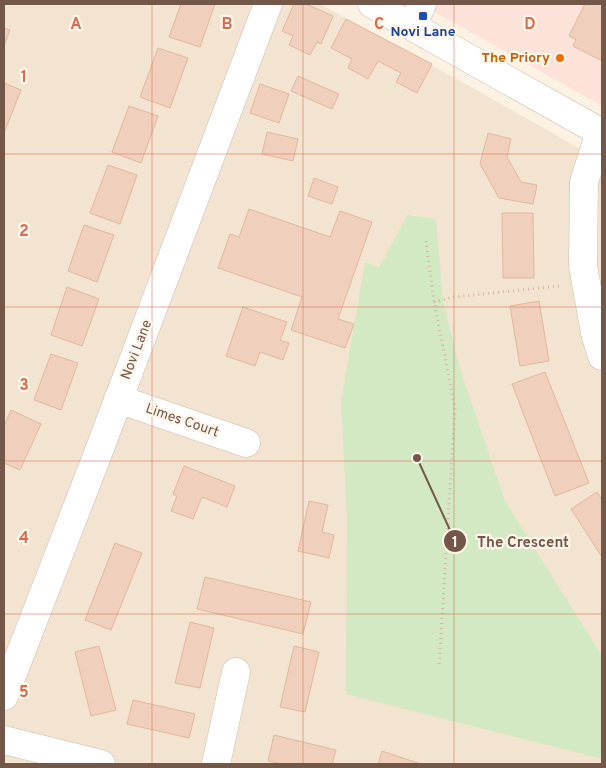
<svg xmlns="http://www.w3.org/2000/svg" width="606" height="768" font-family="Overpass,sans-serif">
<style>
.residential{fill:#f3e4d2}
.commercial{fill:#fce2d8}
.green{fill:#d2e9c3}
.building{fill:#f0d0bc;stroke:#e2b79d}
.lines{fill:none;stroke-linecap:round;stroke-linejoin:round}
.minor-casing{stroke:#cfbcae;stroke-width:29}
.path{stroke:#d5b4a0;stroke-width:3;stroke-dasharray:1 4;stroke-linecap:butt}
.minor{stroke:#fff;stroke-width:28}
.grid{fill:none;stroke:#dc6b4c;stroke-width:1;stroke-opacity:0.55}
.transit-dot{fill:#1a4fb4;stroke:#fef6ea;stroke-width:2}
.food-dot{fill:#e8710a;stroke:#fef6ea;stroke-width:2}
.labels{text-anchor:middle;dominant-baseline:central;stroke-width:4.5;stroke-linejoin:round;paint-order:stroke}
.transit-label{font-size:14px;font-weight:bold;fill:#164399;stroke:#fef6ea}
.food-label{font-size:14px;font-weight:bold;fill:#c56008;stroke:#fef6ea;text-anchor:end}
.street-label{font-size:14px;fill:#73584a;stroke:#fef6ea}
.grid-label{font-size:16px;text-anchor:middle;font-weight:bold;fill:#dc6b4c;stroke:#fef6ea;stroke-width:4.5;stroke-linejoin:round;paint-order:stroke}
.leader{fill:none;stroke:#73584a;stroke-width:2}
.callout-dot{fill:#73584a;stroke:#fef6ea;stroke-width:2}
.mark-label{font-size:15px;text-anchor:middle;font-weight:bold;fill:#fff}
.callout-label{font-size:15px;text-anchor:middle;font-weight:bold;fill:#73584a;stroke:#fef6ea;stroke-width:4.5;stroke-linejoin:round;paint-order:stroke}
</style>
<rect width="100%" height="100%" fill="#fbf2e4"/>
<path class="residential" d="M4,4H320L473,88L602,161V764H4Z"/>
<path class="commercial" d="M438,4H602V106L433,11Z"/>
<path class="green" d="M407,215L436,219L443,301L459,366L505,501L602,656V759L346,694L347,519L341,402L365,262L379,268Z"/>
<g class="building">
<path d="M181,4H215L200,47L169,37Z"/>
<path d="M294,4H306L333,16L321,44L317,42L310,55L289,45L293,36L282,31Z"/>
<path d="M585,4H602V61L573,46L576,40L569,36Z"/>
<path d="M346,19L432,64L417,93L396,82L401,73L378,61L368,79L348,68L352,59L331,48Z"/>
<path d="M4,28L10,30L4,46Z"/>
<path d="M158,48L188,58L170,108L140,97Z"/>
<path d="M298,76L339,94L332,109L291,91Z"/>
<path d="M4,83L21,90L4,133Z"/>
<path d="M260,84L289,94L279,123L250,113Z"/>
<path d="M129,106L158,116L141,163L112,152Z"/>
<path d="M267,132L298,139L293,161L262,154Z"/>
<path d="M488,133L511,139L507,157L521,182L537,185L533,204L499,198L480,164Z"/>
<path d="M108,165L137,175L120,224L90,213Z"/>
<path d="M314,178L338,187L332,204L308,196Z"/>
<path d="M249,209L330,237L340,211L372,222L338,319L354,324L345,348L291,330L302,297L218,268L230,234L239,237Z"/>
<path d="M502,213H533L534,278H503Z"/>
<path d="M84,225L114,235L97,282L68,271Z"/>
<path d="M67,287L99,299L82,346L51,335Z"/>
<path d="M539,301L549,361L520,366L510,306Z"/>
<path d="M243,307L287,322L280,340L289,343L283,360L260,352L255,366L226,356Z"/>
<path d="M51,354L78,363L61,410L34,400Z"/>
<path d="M545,372L589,483L555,496L512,384Z"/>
<path d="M11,410L41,424L20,470L4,463V426Z"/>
<path d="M184,466L235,486L227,507L202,497L193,519L171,511L177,496L173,494Z"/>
<path d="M597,492L602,500V557L571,509Z"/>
<path d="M309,501L328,505L322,532L334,535L329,558L298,551Z"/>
<path d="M115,543L142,553L111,630L85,620Z"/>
<path d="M205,577L311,602L303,634L197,609Z"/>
<path d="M190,622L214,628L200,688L175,683Z"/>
<path d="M99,646L116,710L91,716L75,652Z"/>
<path d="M294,646L319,652L305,712L280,707Z"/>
<path d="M133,700L195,714L189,738L127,724Z"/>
<path d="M274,735L336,750L332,764H281L268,761Z"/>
<path d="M382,751L421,764H378Z"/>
</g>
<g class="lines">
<g class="minor-casing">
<g id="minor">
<path d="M372,4L602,133"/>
<path d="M413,26L422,4"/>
<path d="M600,132L584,182L583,266L595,333L602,356"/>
<path d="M118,399L246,443"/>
<path d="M4,696L97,456L268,4"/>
<path d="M4,740L101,764"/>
<path d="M216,764L236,672"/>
</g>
</g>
<g class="path">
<path d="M426,241L434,302L455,408L439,667"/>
<path d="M434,302L454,297L559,286"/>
</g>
<use href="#minor" class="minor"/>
</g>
<path class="grid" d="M152,4V764M303,4V764M454,4V764M4,154H602M4,307H602M4,461H602M4,614H602"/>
<rect class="transit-dot" x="418" y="11" width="10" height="10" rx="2.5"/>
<circle class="food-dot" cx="560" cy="58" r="5"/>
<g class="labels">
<g class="transit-label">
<text x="423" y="32">Novi Lane</text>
</g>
<g class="food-label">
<text x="550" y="58">The Priory</text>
</g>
<g class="street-label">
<text transform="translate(137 350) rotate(-69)">Novi Lane</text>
<text transform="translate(182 421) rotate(19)">Limes Court</text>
</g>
</g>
<g class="grid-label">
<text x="76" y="29">A</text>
<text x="227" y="29">B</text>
<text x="379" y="29">C</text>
<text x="530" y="29">D</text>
<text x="24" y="82">1</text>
<text x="24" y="236">2</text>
<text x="24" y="390">3</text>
<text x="24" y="543">4</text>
<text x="24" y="697">5</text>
</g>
<path class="leader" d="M417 458L455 541"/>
<g class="callout-dot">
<circle cx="417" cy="458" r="5"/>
<circle cx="455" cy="541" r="12"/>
</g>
<g class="mark-label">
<text x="455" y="547">1</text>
</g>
<g class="callout-label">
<text x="523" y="547">The Crescent</text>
</g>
<rect width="606" height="768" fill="none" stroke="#73584a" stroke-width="10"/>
</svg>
